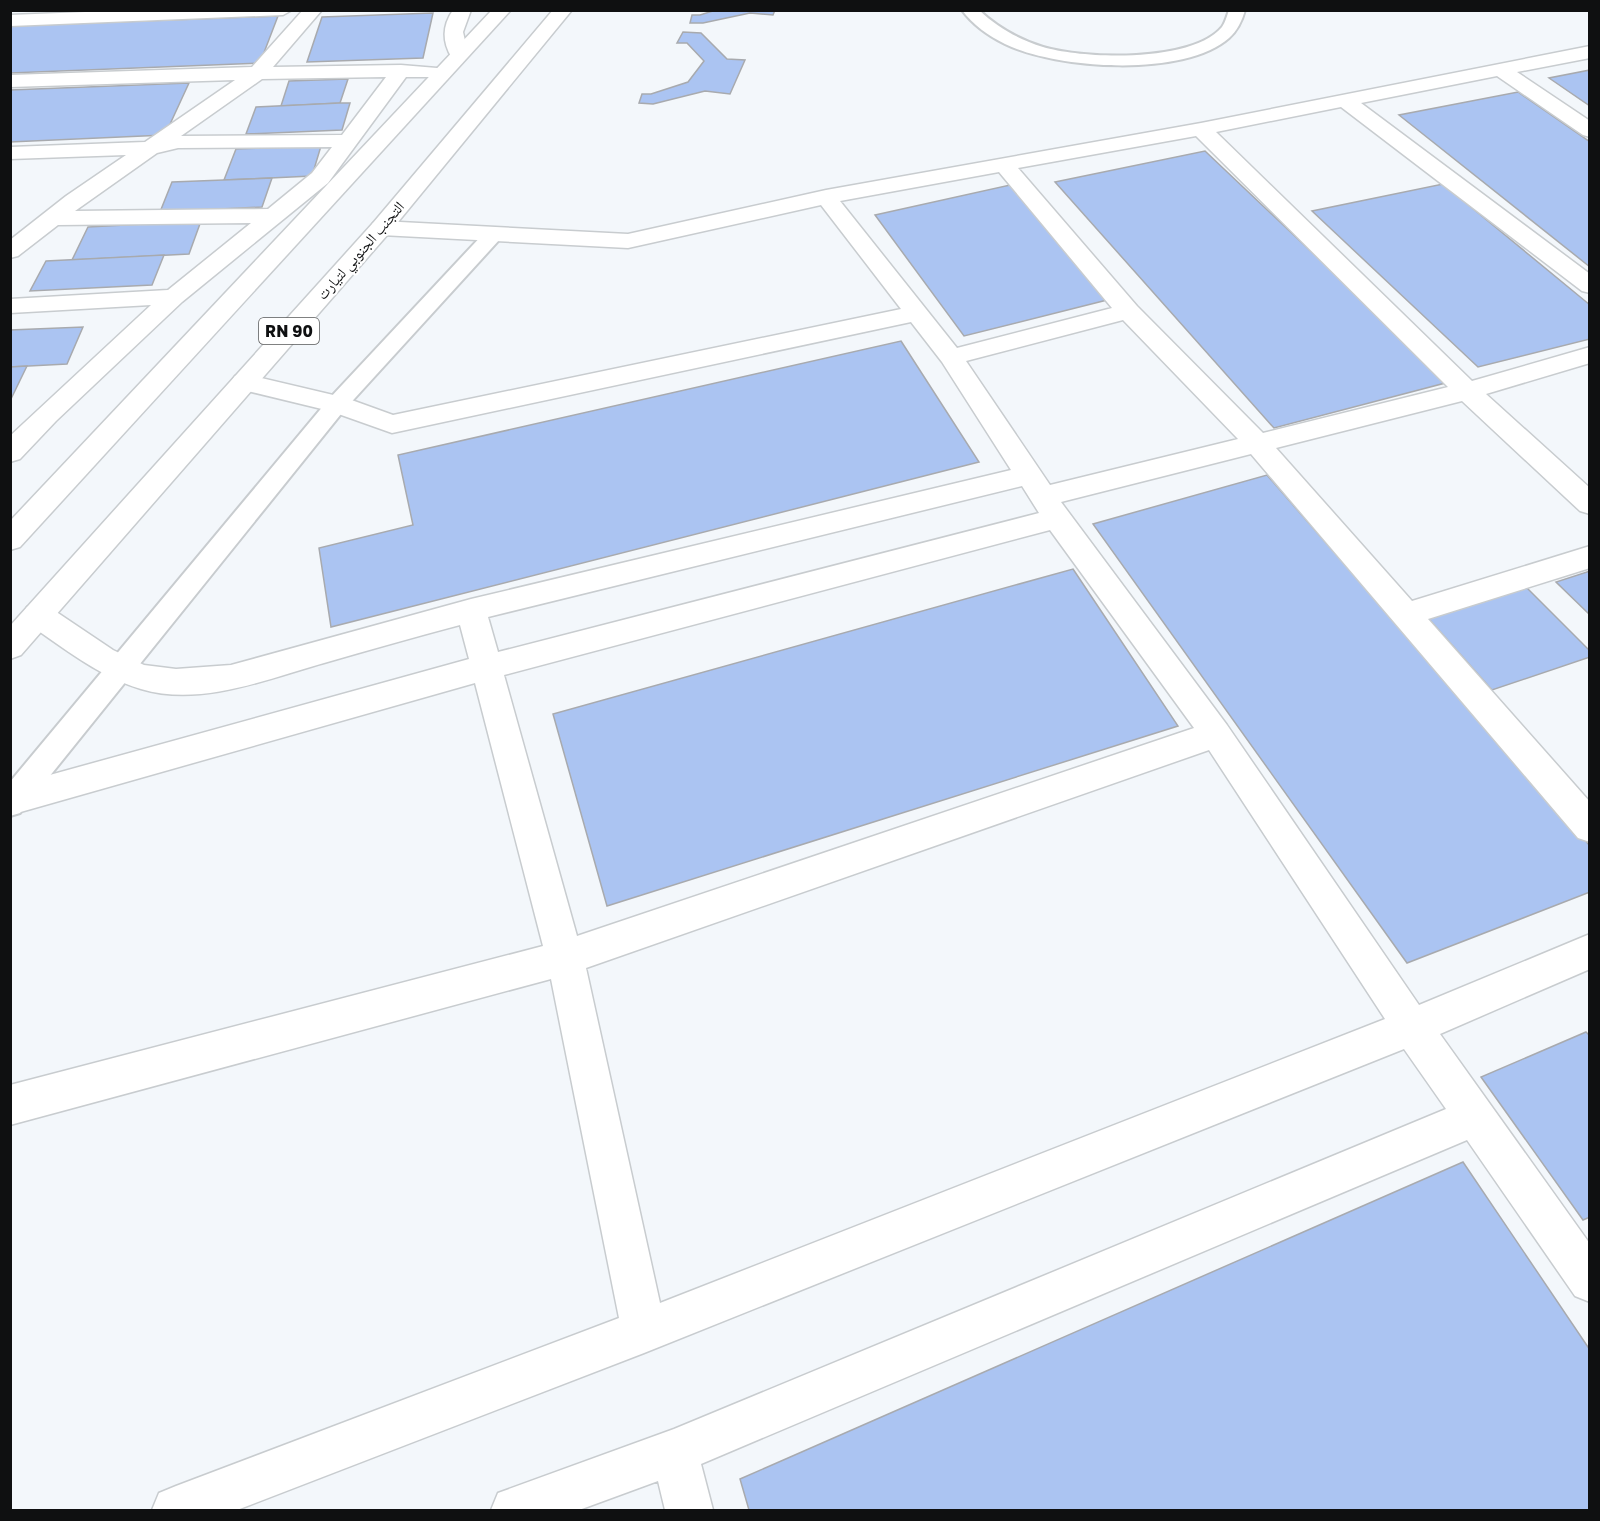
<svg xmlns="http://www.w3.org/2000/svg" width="1600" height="1521" font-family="'Golos Text','Noto Naskh Arabic',sans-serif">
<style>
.building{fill:#abc4f2;stroke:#a8aaae;stroke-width:1.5}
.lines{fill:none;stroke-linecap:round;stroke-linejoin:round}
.lane-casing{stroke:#c8cccf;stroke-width:4}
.street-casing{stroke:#c8cccf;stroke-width:3}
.highway-casing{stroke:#c8cccf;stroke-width:3}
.lane{fill:#fff;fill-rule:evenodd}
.street{fill:#fff;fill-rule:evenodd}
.highway{fill:#fff;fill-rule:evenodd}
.labels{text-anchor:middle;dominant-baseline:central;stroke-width:4.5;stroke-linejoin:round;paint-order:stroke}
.far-street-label{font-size:15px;fill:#0f1011;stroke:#fff}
.shield{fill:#fff;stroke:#575858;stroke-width:1.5}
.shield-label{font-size:16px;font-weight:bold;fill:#0f1011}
</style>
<rect width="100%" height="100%" fill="#f3f7fb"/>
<g class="building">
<path d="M716,10H775L773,15L750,13L703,23H690L692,15H700Z"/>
<path d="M433,13L423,58L307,62L322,17Z"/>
<path d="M278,16L260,63L10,73V26Z"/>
<path d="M683,32L701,33L727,59L745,60L730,94L705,91L653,104L639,103L642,94H651L688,82L704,61L687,43H677Z"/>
<path d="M1590,70V106L1549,78Z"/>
<path d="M348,79L340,103L281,106L289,81Z"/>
<path d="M189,83L165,135L10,142V90Z"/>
<path d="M1518,92L1590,142V267L1399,115Z"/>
<path d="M340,103H350L342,130L246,134L256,107Z"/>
<path d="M321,146L312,176L224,180L236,149Z"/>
<path d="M1205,151L1449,382L1274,428L1055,182Z"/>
<path d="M272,178L262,207L160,212L172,182Z"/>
<path d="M1443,184L1590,305V339L1478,367L1312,211Z"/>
<path d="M1010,185L1111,299L964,336L875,215Z"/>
<path d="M201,221L189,254L72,260L88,227Z"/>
<path d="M164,255L152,285L30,291L46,261Z"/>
<path d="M83,327L67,364L10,367V330Z"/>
<path d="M901,341L979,462L331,627L319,548L413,525L398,455Z"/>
<path d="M27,366L10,401V367Z"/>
<path d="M1267,475L1590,846V892L1407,963L1093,524Z"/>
<path d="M1073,569L1178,726L607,906L553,714Z"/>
<path d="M1590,571V615L1556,582Z"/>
<path d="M1526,587L1590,651V657L1492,690L1428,618Z"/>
<path d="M1586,1032L1590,1036V1217L1583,1220L1481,1077Z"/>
<path d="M1463,1162L1590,1350V1510H749L740,1479Z"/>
</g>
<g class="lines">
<g class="lane-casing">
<g id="lane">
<path d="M962,10H979C998,28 1018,39 1043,47C1083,59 1192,63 1222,27C1225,23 1227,16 1229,10H1245C1242,21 1237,31 1229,38C1184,78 1056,69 1005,44C989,36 973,25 962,10Z"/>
<path d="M493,229L500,231L503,235L500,239L345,409L20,813L10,816V782L329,399L486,231Z"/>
</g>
</g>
<g class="street-casing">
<g id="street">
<path d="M135,10H292L283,15L10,26V15Z"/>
<path d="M303,10H322L273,67L401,65L449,69L452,73L449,77H406L328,183L182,302L56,421L20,459L10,462V436L151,305L10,313V299L168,290L251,223L58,225L18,256L10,258V240L66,196L126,155L10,159V147L145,142L235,80L10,87V75L252,67ZM386,77L342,135L181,136L262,79ZM332,147L312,173L268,209L75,211L157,153L178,148Z"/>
<path d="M453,10H471L463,32L468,54L466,58H452C442,42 442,26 453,10Z"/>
<path d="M1590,46V58L1517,72L1590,121V137L1583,135L1497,76L1361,103L1590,274V293L1582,291L1341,107L1216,132L1472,381L1590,347V363L1486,394L1590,488V514L1580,511L1462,401L1276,448L1412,601L1590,546V568L1428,619L1590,802V842L1578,838L1251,454L1061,502L1227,725L1419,1005L1590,934V969L1440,1034L1590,1244V1302L1575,1296L1467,1140L701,1464L713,1510H665L658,1481L579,1510H491L498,1493L674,1429L1446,1109L1404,1049L644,1353L237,1510H152L159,1493L176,1486L619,1318L551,979L10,1125V1085L543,946L475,683L10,815V786L469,659L460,625C414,637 369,650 324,663C267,679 201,707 141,689C98,676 64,648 27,623L23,615L27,607L38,603L49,607L113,650L144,665L176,669L231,665L471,599L1011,470L942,362L911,322L392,433L330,411L235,388L231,382L235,376L244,374L346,398L393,415L901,309L821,205L628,248L381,235L373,233L370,228L373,223L381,221L628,234L826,190L1201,123ZM1196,136L1448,387L1263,433L1137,306L1018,168ZM999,172L1112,308L957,348L840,201ZM1123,320L1238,439L1050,485L966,361ZM1022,486L1039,513L498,652L488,617ZM1050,530L1194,728L577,936L504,675ZM1209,750L1385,1019L660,1303L586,968Z"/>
</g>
</g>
<g class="highway-casing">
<g id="highway">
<path d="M492,10H511L20,547L10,550V521Z"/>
<path d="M553,10H572L389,233L21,655L10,659V626L373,223Z"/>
</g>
</g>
<use href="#lane" class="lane"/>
<use href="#street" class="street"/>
<use href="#highway" class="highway"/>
</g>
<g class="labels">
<g class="far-street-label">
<text transform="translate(360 250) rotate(-49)">التجنب الجنوبي لتيارت</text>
</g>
<rect class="shield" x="259" y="318" width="60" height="26" rx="4.5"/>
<g class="shield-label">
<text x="289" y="331">RN 90</text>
</g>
</g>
<rect width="1600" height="1521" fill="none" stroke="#0f1011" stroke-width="24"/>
</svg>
